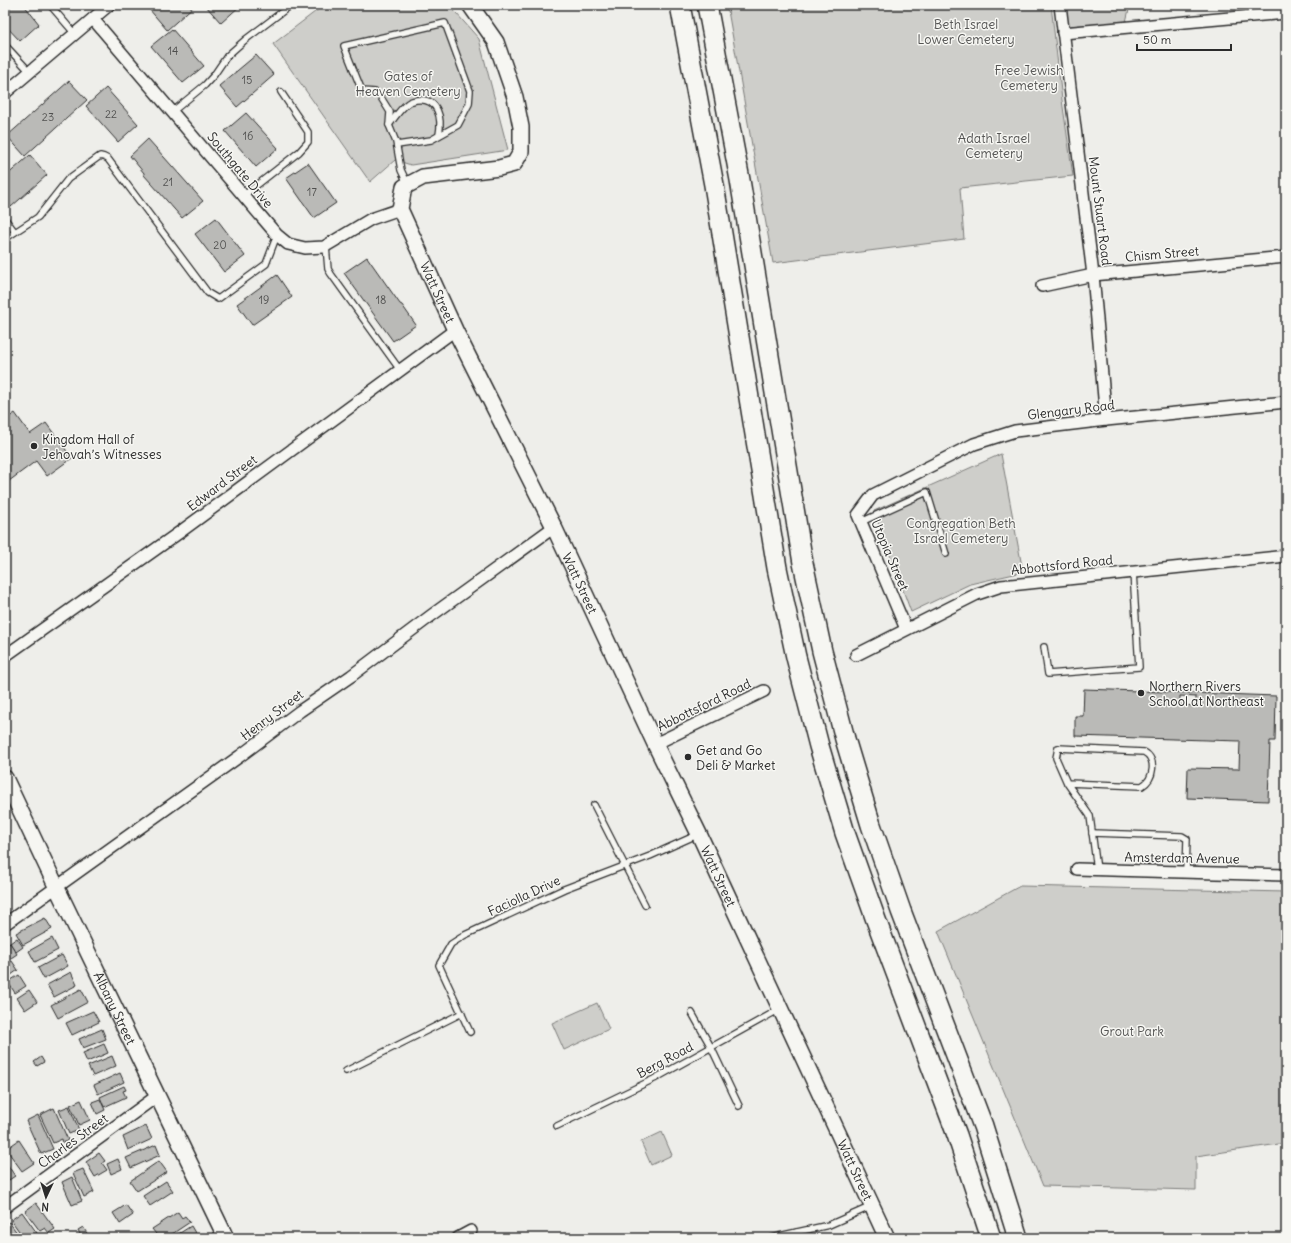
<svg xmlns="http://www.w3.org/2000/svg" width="1291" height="1243" font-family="Delius,sans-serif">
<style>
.green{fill:#cececa;stroke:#7c7c7a}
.building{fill:#babab7;stroke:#2b2b2b;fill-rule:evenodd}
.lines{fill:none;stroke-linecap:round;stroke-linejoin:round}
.lane-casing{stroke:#2b2b2b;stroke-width:8}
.street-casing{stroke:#2b2b2b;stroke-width:14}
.secondary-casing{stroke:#2b2b2b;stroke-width:18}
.highway-casing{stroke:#2b2b2b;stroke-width:22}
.lane{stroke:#f6f6f2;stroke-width:5.5}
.street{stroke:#f6f6f2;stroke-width:11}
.secondary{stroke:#f6f6f2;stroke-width:15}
.highway{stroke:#f6f6f2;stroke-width:19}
.poi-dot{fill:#2b2b2b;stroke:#f6f6f2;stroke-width:1.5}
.labels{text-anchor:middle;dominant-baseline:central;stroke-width:3;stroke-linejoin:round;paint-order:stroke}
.number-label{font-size:11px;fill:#4f4f4e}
.park-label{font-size:13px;fill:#545453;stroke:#f6f6f2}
.street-label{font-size:13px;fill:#2b2b2b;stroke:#f6f6f2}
.poi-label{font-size:13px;fill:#2b2b2b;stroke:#f6f6f2;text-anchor:start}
</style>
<rect width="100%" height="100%" fill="#eeeeea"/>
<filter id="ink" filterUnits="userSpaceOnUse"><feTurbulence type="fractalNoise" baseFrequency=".025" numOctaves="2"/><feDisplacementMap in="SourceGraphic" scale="8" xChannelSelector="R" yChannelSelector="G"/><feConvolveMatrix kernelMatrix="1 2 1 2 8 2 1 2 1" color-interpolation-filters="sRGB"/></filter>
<g filter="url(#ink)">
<g class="green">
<path d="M324,5H449L479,39L508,150L411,165L395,160L370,182L273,44Z"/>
<path d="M727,5H1051L1062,100L1073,176L960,188L964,239L773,263Z"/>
<path d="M1066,5H1130L1126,22L1068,26Z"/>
<path d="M1001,454L1023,572L970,584L911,612L874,511Z"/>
<path d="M1020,886L1286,892V1143L1196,1156V1190L1043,1186L938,931Z"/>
<path d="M597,1003L609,1029L564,1050L552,1023Z"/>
<path d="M662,1132L672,1155L651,1165L641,1142Z"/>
</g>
<g class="building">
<path d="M5,5H24L39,24L20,41L5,25Z"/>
<path d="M154,5H195L167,30L149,9Z"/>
<path d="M205,5H241L221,23Z"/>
<path d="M172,29L204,66L183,83L151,46Z"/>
<path d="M256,55L274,75L237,107L219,86Z"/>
<path d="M69,81L87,100L25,156L7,136Z"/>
<path d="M106,88L138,124L118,142L86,106Z"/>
<path d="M246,113L278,148L256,167L225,131Z"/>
<path d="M148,139L203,201L182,218L144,175V173L130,156Z"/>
<path d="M30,155L47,175L11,207L5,200V177Z"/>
<path d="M308,163L336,203L314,218L286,178Z"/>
<path d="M216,218L245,256L224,272L195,234Z"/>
<path d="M367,257L400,304L402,305L416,325L393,341L344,273Z"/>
<path d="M277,275L292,297L252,325L237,304Z"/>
<path d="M15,413L30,434L46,423L72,458L47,476L36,461L5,484V420Z"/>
<path d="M1084,689L1276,696L1275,741H1270L1268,801L1187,798L1188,768L1239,769L1240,741L1075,736V716H1083ZM1180,696L1196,697V706L1180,705Z"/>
<path d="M45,918L52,929L23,945L16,933Z"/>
<path d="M17,938L23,947L16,952L10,943Z"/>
<path d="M52,938L58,950L35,962L29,951Z"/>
<path d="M10,943L17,954L5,962V946Z"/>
<path d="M62,955L68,966L44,979L38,968Z"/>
<path d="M12,961L18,970L7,978L5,975V965Z"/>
<path d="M71,972L77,985L54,997L47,985Z"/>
<path d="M19,975L26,986L15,993L8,982Z"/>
<path d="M81,989L88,1002L58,1018L51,1005Z"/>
<path d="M29,990L37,1002L25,1010L17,998Z"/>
<path d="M93,1011L99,1022L72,1035L66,1023Z"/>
<path d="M102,1029L106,1039L83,1048L79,1039Z"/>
<path d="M104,1044L108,1053L87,1062L83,1053Z"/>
<path d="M112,1056L116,1066L93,1076L88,1066Z"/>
<path d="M41,1057L44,1062L37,1066L34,1062Z"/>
<path d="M120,1073L124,1082L98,1094L94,1085Z"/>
<path d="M124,1086L126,1090L123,1091L126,1097L104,1107L100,1097Z"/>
<path d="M100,1099L105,1110L97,1114L92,1102Z"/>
<path d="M81,1100L90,1120L79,1125L70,1105Z"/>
<path d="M69,1106L79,1130L69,1134L59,1110Z"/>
<path d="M54,1108L68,1140L63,1143L62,1139L53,1143L40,1115Z"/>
<path d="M38,1115L53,1149L41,1154L26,1121Z"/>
<path d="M146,1126L152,1139L128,1150L123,1137Z"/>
<path d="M19,1140L34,1163L22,1171L6,1149Z"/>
<path d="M156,1145L160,1155L131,1168L126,1158Z"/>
<path d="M99,1153L105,1161L102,1163L107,1170L95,1177L86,1162Z"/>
<path d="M118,1159L122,1169L111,1174L107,1164Z"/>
<path d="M5,1161L15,1176L9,1180L7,1177L5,1179Z"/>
<path d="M159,1161L167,1172L137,1191L130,1181Z"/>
<path d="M83,1169L94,1192L84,1197L73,1173Z"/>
<path d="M72,1177L82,1201L72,1205L62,1182Z"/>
<path d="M166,1181L173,1191L150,1206L143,1196Z"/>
<path d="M36,1203L55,1229L49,1233L45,1228L40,1231L25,1211Z"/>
<path d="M126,1205L133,1215L120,1224L113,1213Z"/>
<path d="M22,1212L37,1233L30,1238H24L11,1220Z"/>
<path d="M178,1212L182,1218L185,1216L190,1222L166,1238H159L152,1229Z"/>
<path d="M9,1222L21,1238H5V1225Z"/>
<path d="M191,1226L198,1238H172Z"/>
<path d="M83,1227L88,1235L82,1238L78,1230Z"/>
</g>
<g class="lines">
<g class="lane-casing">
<g id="lane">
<path d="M50,5L75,34"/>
<path d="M5,45L30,72"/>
<path d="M172,112L205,85L214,75L227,56L245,40L291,5"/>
<path d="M389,125C395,117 400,109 408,103C410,101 413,101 416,100C439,97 442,119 439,135"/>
<path d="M397,145L431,140L458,125L469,104L470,91L445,23L344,46L362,91L375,92L380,96L390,112L389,125L396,142L401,170L408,185"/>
<path d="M243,196L299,152L308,142V132L281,92"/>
<path d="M5,219L15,232L38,217L68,179L100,156L104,157L108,159L208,293L218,299L266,264L277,235"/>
<path d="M5,239L15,232"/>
<path d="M326,246L328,269L331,274L400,370"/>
<path d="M861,522L927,492L946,554"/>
<path d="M1044,647L1048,674L1139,667L1133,572"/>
<path d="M1067,783L1142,786C1154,779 1157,759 1144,752L1058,748L1056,758L1067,783L1090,816L1097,870"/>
<path d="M594,805L645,905"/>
<path d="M1092,833L1182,836L1187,839L1186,872"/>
<path d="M692,1013L711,1047L739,1106"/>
<path d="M470,1032L439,965L451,944L465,935L564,889L650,856L699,834"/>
<path d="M346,1071L462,1013"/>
<path d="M557,1126L654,1079L780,1009"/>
<path d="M797,1232L799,1238"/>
<path d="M772,1238L779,1236L829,1225L872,1206"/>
</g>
</g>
<g class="street-casing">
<g id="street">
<path d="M1060,5L1093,275L1106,420"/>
<path d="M93,19L277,235L288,244L305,248L324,247L371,219L400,209"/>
<path d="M1063,33L1286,13"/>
<path d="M5,93L109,5"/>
<path d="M1042,286L1093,275L1286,257"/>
<path d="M906,629L858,515L873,495L974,444L1015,431L1106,420L1286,402"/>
<path d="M856,655L977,594L1001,586L1286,556"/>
<path d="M5,656L180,532L455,330"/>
<path d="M655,744L764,691"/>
<path d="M1077,869L1286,875"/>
<path d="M5,924L240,756L300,711L351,676L432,615L554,527"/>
<path d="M5,1207L157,1096"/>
<path d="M458,1238L471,1231"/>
</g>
</g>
<g class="secondary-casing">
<g id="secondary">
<path id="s1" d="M470,5L496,42L515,97L521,127V152L514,164L499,168L423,177L404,187L400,209L455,330L554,527L655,744L699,834L887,1238"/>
<path id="s2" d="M5,778L56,886L226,1238"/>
</g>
</g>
<g class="highway-casing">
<g id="highway">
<path d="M680,5L714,185L777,568L796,657L819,746L845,833L876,920L957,1135L991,1238"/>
<path d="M707,5L740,180L803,563L822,651L845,739L871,825L901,911L983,1126L1018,1238"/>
</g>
</g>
<use href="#lane" class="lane"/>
<use href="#street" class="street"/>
<use href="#secondary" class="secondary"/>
<use href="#highway" class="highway"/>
</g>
</g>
<g class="poi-dot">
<circle cx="34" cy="446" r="4"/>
<circle cx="1141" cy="693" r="4"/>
<circle cx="688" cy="757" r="4"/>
</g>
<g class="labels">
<g class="number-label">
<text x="173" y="51">14</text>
<text x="247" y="80">15</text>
<text x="111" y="114">22</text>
<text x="48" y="117">23</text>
<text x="248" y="136">16</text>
<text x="168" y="182">21</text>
<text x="312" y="192">17</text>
<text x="220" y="245">20</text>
<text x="264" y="300">19</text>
<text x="381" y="300">18</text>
</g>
<g class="park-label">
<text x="966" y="24">Beth Israel<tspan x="966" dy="15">Lower Cemetery</tspan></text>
<text x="1029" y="70">Free Jewish<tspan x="1029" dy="15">Cemetery</tspan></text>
<text x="408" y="76">Gates of<tspan x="408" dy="15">Heaven Cemetery</tspan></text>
<text x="994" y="138">Adath Israel<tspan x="994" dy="15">Cemetery</tspan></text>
<text x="961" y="523">Congregation Beth<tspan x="961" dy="15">Israel Cemetery</tspan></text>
<text x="1132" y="1031">Grout Park</text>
</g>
<g class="street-label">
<text transform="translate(240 170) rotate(50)">Southgate Drive</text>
<text transform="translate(1100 211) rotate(83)">Mount Stuart Road</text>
<text transform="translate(1162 254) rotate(-5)">Chism Street</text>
<text stroke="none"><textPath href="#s1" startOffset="400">Watt Street</textPath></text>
<text transform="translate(1071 410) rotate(-7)">Glengary Road</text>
<text transform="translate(222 483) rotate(-37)">Edward Street</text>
<text transform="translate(890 555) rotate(67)">Utopia Street</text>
<text transform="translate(1062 565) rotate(-6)">Abbottsford Road</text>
<text stroke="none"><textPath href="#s1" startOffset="724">Watt Street</textPath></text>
<text transform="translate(704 705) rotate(-26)">Abbottsford Road</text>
<text transform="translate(272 715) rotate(-37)">Henry Street</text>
<text transform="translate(1182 858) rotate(1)">Amsterdam Avenue</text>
<text stroke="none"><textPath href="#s1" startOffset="1048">Watt Street</textPath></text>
<text transform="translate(524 896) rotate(-25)">Faciolla Drive</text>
<text stroke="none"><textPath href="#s2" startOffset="255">Albany Street</textPath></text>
<text transform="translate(665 1060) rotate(-28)">Berg Road</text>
<text transform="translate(73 1141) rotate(-36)">Charles Street</text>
<text stroke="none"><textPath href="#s1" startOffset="1372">Watt Street</textPath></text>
</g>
<g class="poi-label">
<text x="42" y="439">Kingdom Hall of<tspan x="42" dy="15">Jehovah’s Witnesses</tspan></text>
<text x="1149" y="686">Northern Rivers<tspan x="1149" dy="15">School at Northeast</tspan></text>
<text x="696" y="750">Get and Go<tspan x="696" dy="15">Deli &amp; Market</tspan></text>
</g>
</g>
<rect width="1291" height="1243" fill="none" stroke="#f6f6f2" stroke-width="20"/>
<rect x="10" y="10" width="1271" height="1223" fill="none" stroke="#2b2b2b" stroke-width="1.5" filter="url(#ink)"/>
<g transform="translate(46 1197) rotate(184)" stroke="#f6f6f2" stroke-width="3" paint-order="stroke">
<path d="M0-3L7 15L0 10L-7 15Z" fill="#2b2b2b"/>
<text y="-6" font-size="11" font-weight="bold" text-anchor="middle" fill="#2b2b2b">N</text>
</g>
<path d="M1137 44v6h94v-6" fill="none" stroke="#2b2b2b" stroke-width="2"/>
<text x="1143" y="44" font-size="12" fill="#2b2b2b" stroke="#f6f6f2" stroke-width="3" paint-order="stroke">50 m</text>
</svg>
